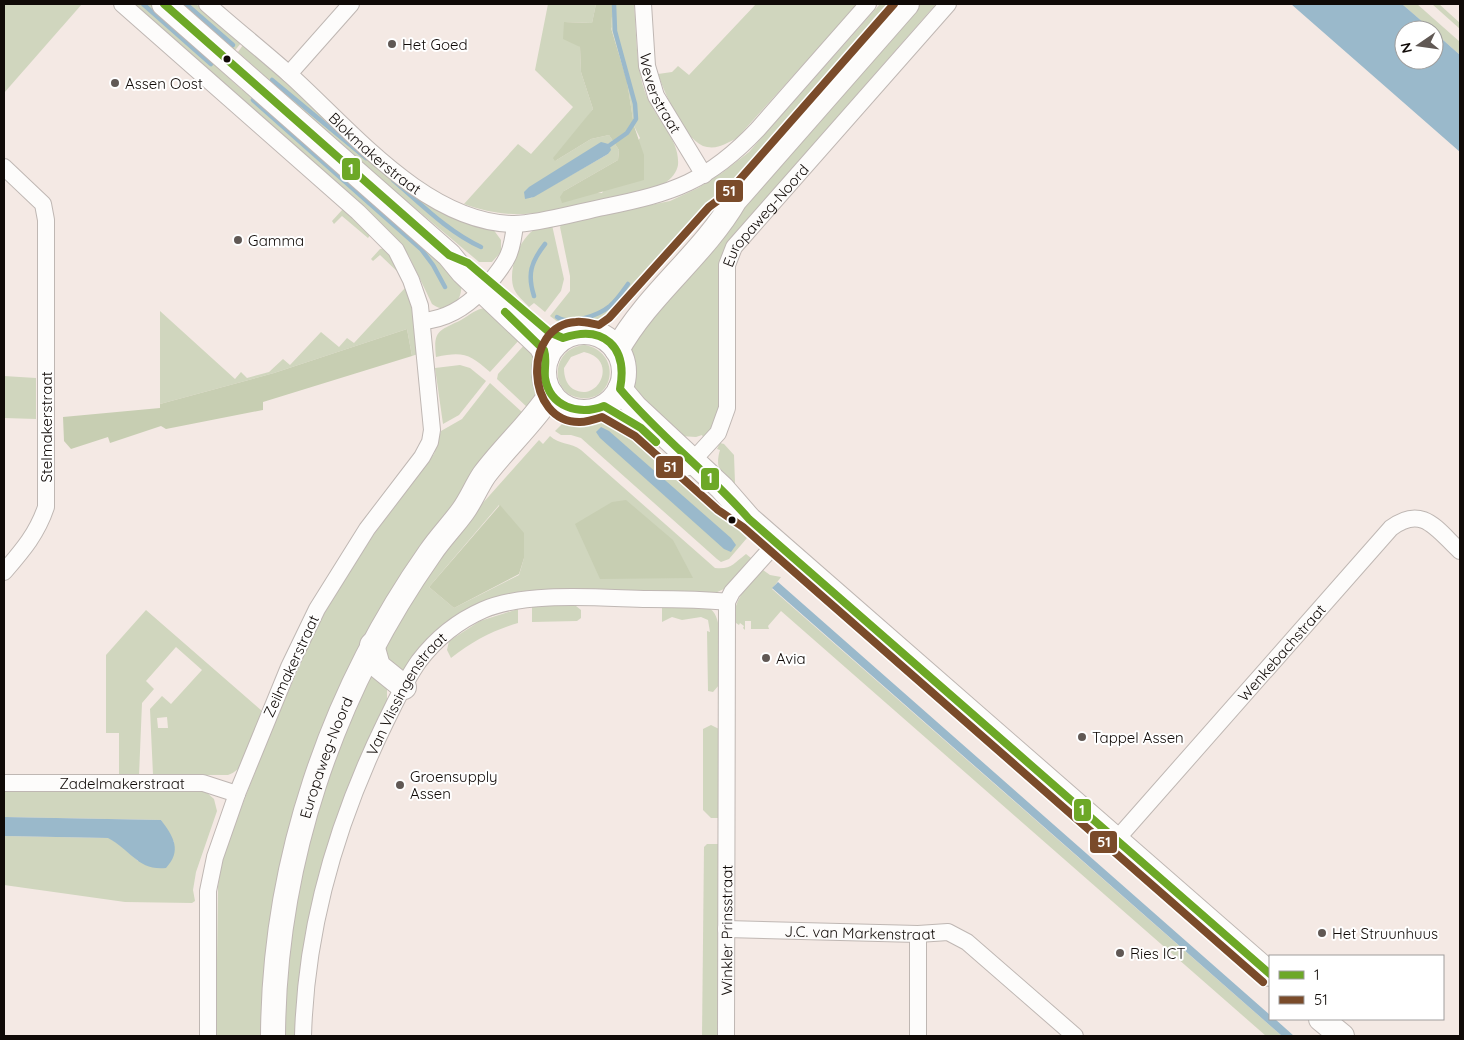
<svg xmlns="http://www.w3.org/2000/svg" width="1464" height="1040" font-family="Quicksand,sans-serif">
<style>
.green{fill:#d0d6be;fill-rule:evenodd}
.forest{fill:#c7ceb2}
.water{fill:#9ab9cb}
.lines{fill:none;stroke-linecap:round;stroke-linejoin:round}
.stream{stroke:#9ab9cb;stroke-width:4.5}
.street-casing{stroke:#bfb7b3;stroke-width:18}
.secondary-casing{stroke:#bfb7b3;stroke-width:26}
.street{stroke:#fdfcfb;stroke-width:16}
.secondary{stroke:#fdfcfb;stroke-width:24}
.bus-1-casing{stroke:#fff;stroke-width:11}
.bus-2-casing{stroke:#fff;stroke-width:11}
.bus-1{stroke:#6da827;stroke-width:8}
.bus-2{stroke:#7a4b2a;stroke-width:8}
.poi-dot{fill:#605854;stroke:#fff;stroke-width:2}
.bus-dot{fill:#100a07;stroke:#fff;stroke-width:2}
.labels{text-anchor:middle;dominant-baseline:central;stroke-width:4;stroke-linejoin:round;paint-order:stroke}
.poi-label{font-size:15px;fill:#100a07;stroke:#fff;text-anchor:start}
.street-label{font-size:15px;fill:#100a07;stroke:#fff}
.line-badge{stroke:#fff;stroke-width:2}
.badge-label{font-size:14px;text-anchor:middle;font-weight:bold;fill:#fff}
</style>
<rect width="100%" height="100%" fill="#f4e9e4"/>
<g class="green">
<path d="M4,4H82L4,93Z"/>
<path d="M132,4H153L222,65L219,69L242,90L246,86L461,282C464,300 449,317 432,304L409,256L389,231Z"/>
<path d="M176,4H196L241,43L232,54Z"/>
<path d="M548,4H596L592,23L565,22L580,47L581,72L593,109L555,161L591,139L609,135L619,150L618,160L564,191L602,193L640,138L634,126L627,81L611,27L613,4H634C637,35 635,73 649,101C659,122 680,141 678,165C677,172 671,179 665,183C637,197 556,212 524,214C503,215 484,211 464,204L518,144L531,154L573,107L535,70ZM601,143L609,144L610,147L608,154L529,199Z"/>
<path d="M756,4H858L737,138C727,143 719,149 707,147C686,144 665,94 658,74L672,72L678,66L689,75Z"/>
<path d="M880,4H887L873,19L852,54L620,314C605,328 578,330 558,327V322L550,316L570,291V276L560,227L562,223L670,201L698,188L722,173L749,152Z"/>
<path d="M918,4H936L737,232L720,411L715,427L703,437L702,435L696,437L680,436L631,387L628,351L632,336Z"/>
<path d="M1402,4H1417L1460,42V55Z"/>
<path d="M1432,4H1439L1460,23V29Z"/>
<path d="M243,45L414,195L454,218L493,229L501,240V252L492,262H479L257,75L259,71L238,52Z"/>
<path d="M343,209L370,235L368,238L342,216L334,224L332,221Z"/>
<path d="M552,225L564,279L561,291L545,312L534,303L529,307C524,301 517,296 514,289C507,271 519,237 537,228C541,226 548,226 552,225Z"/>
<path d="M385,248C412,277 413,317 418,354L412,356L407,329L274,373L160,404V311L235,379L241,372L247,378L269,372L283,359L290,365L321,332L339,347L347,338L354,343L405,288L402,276L380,255L373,261L371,259L380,249Z"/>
<path d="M486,308L520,339L490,372C470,354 463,351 436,357C433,330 439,331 461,320C470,315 475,309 486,308Z"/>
<path d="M526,343C533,355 548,377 541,391C538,397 532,402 528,408L497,379L498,374Z"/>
<path d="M585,345C622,352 615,402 581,398C548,394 551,347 585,345ZM584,352C619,359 599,404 573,389C566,384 564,376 564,368L571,357Z"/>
<path d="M460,365L470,368L486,381L459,415L443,424L435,368Z"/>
<path d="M4,376L36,378V419L4,418Z"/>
<path d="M490,383L523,413L323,734L264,1036H216L218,886L222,863L229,839L270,734L317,625L369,541L434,454L441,431L462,419Z"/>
<path d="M604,415C631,418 722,514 747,538L729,559L721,562L717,559L581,438L571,435H561L555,431L564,422L561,419Z"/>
<path d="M550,436C559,445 571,442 581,450L715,568C731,570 734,563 746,554L751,558L724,589L713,594C679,593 645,592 610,591C559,589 507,584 461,612C439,625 421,648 406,669L401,670L389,666L384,647L401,611L465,523L539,440L543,444ZM499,505L524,558L519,575L454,608L429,587Z"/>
<path d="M720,443L724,444L734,455L735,483L731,484C720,472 715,467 720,450L717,449Z"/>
<path d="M763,570L770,575L781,577L772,589L1282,1036H1266L781,611L768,626L769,629H751V621H745V630L743,628L744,626L740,623L739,625L733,621C736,595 746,588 763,570Z"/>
<path d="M532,606H576L581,610V618L577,621L532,622Z"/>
<path d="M662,606C676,607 695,604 708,608C726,613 719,670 719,685L713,692L708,691L707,631L710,632L708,620L701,617L682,620L672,617L662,622Z"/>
<path d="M518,609V623C492,631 473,641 451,658L447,650L449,641L480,621Z"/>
<path d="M146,610L262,711C255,732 250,768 228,775H153L150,709L162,696L171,704L202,670L176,647L146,681L154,689L142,703L139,776H119V733H106V655ZM167,717L168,728H158L157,718Z"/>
<path d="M366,674L375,675L387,689V702L347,792L296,1036H281V1005L303,850Z"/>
<path d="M711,725L719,729L718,818H711L703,810V729Z"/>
<path d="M4,790L205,791L214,799L217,811L196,872L193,890L195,901L192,903L125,902L4,885V836L109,838L119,844L138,861L174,842L161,820L4,817Z"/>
<path d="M707,844H718L721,846L720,1036H702L704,847Z"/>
</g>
<g class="forest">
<path d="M596,4H613L611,28L627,81L634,126L644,155V180L562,203L560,197L564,191L618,160L619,150L609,135L591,139L555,161L553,158L593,109L581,72L580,47L563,39L564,22L592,23Z"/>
<path d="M407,329L412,356L263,402V410L166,429L161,426L110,443L108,437L71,449L64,441L63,417L160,408V404L274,373Z"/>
<path d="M626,500L673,540L693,578L600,579L575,524L612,502Z"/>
<path d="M500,505L524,533V558L519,574L454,608L429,587Z"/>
</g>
<g class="water">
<path d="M1291,4H1402L1432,30H1404V60H1434V32L1460,55V152Z"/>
<path d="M601,142L609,144L611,150L608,154L534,197L525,199L524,192L529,187Z"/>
<path d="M601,427L609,431L731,538L736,545L731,552L724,549L600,438L596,432Z"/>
<path d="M778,582L1270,1015V1019H1275L1294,1036H1282L772,588Z"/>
<path d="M4,817L161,820C174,837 182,851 166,868C138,871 131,850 108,838L4,836Z"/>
</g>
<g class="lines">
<g class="stream">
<path d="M143,4L211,64"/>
<path d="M186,4L233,45"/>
<path d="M272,80L366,158"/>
<path d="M253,100L421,249L433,265L445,287"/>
<path d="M610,145L627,133L636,119L635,104L615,31L614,4"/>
<path d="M393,180C420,203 448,232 481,247"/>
<path d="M534,296C527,274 531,262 545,244"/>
<path d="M557,317C570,326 599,315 610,306C617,300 623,291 628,284"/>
</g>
<g class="street-casing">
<g id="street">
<path d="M122,4L358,212L396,250L411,280L420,306L432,430L430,442L422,457L367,529L317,609L289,667L237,794L215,857L208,891V1036"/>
<path id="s1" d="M207,4C234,28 263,51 290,75C351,130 426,223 514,224C538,224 579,212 604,207C673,193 708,182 758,129L868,4"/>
<path id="s2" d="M643,4L647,66L656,96L704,175"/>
<path d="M289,74L351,4"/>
<path d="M4,167L43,204L46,220V507C37,534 22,551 4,572"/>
<path d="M490,282C508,260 512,253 515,224"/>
<path d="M423,321C447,319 466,307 482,290"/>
<path id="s3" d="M686,468L718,433L727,408V265L734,247L948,4"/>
<path id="s4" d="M4,783H203L237,794"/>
<path id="s5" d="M1116,840L1391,528C1423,504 1437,530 1460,551"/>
<path id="s6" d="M726,929L918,934L948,932L967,942L1075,1036"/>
<path d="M918,934V1036"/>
<path id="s7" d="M303,1036C306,927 338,819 386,721C396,701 406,679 419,661C435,640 458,621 483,610C527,591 600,598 648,599C675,599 701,599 727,602"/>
<path id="s8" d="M726,1036L727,602L732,592L776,543"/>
</g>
</g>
<g class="secondary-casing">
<g id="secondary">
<path d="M164,4L449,255L463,272L541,346L547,357"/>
<circle cx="584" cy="372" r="40"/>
<path d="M617,350C648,294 703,255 735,200L907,4"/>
<path d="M620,389L635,407L722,488L749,519L1270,974"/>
<path d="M372,645L378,666L404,687"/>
<path d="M1321,1019L1342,1036"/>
<path id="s9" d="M273,1036C274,863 331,694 430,553C440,538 453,525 463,511C471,500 476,487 484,475C505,447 532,423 551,394"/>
</g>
</g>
<use href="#street" class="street"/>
<use href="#secondary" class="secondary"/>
<g class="bus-1-casing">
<g id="bus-1">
<path d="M164,4L449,255L468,263L549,332L563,338C604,324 628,347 620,389C659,436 709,473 749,519L1270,974"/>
<path d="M505,312L544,350C547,359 544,368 545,378C550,407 579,416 604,406L641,428L656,442"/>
</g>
</g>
<g class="bus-2-casing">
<path id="bus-2" d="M894,4L728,193L709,207L609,318L599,325C592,324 584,321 576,322C522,325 525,423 580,422C587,422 596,419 602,417L635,436L718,510L743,527L1263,982"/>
</g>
<use href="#bus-1" class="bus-1"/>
<use href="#bus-2" class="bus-2"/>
</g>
<g class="poi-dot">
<circle cx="392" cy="44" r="5"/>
<circle cx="115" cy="83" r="5"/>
<circle cx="238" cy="240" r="5"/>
<circle cx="766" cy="658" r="5"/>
<circle cx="1082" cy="737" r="5"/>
<circle cx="400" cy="785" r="5"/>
<circle cx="1322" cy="933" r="5"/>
<circle cx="1120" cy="953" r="5"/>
</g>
<g class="bus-dot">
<circle cx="227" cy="59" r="4.5"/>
<circle cx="732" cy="520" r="4.5"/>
</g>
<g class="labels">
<g class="poi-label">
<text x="402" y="44">Het Goed</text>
<text x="125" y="83">Assen Oost</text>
<text x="248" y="240">Gamma</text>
<text x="776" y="658">Avia</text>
<text x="1092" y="737">Tappel Assen</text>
<text x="410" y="776">Groensupply<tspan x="410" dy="17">Assen</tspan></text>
<text x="1332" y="933">Het Struunhuus</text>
<text x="1130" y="953">Ries ICT</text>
</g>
<g class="street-label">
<text stroke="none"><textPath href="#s2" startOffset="92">Weverstraat</textPath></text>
<text stroke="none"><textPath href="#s1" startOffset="225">Blokmakerstraat</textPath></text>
<text stroke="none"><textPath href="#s3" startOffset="280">Europaweg-Noord</textPath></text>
<text transform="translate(46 427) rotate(-90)">Stelmakerstraat</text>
<text stroke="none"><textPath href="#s5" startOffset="250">Wenkebachstraat</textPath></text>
<text transform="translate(291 666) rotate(-65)">Zeilmakerstraat</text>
<text stroke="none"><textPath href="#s7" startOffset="362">Van Vlissingenstraat</textPath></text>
<text stroke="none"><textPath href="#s9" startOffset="285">Europaweg-Noord</textPath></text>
<text stroke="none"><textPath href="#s4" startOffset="118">Zadelmakerstraat</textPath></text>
<text stroke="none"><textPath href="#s8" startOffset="106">Winkler Prinsstraat</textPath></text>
<text stroke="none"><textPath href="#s6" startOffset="134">J.C. van Markenstraat</textPath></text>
</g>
</g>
<g class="line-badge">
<rect x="341" y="157" width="20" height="24" rx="5" fill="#6da827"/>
<rect x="715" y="179" width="29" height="24" rx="5" fill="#7a4b2a"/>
<rect x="655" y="455" width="29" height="24" rx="5" fill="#7a4b2a"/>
<rect x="700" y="467" width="20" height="24" rx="5" fill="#6da827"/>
<rect x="1073" y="798" width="19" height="24" rx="5" fill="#6da827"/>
<rect x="1089" y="830" width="29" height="24" rx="5" fill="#7a4b2a"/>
</g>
<g class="badge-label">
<text x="351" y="174">1</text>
<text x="729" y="196">51</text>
<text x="670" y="472">51</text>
<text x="710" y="483">1</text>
<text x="1082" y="815">1</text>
<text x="1104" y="847">51</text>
</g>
<rect width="1464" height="1040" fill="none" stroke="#100a07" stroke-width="10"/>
<rect x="1269" y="955" width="175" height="65" fill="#ffffff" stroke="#9f9d9c"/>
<rect x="1279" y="971" width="25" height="8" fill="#6da827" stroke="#9f9d9c"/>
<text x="1314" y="980" font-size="15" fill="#100a07">1</text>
<rect x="1279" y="996" width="25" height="8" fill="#7a4b2a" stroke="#9f9d9c"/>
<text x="1314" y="1005" font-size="15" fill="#100a07">51</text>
<g transform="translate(1419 45) rotate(257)"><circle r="24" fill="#ffffff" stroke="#9f9d9c"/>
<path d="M0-4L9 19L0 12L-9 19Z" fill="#605854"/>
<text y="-8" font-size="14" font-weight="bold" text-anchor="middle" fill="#100a07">N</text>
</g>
</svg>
